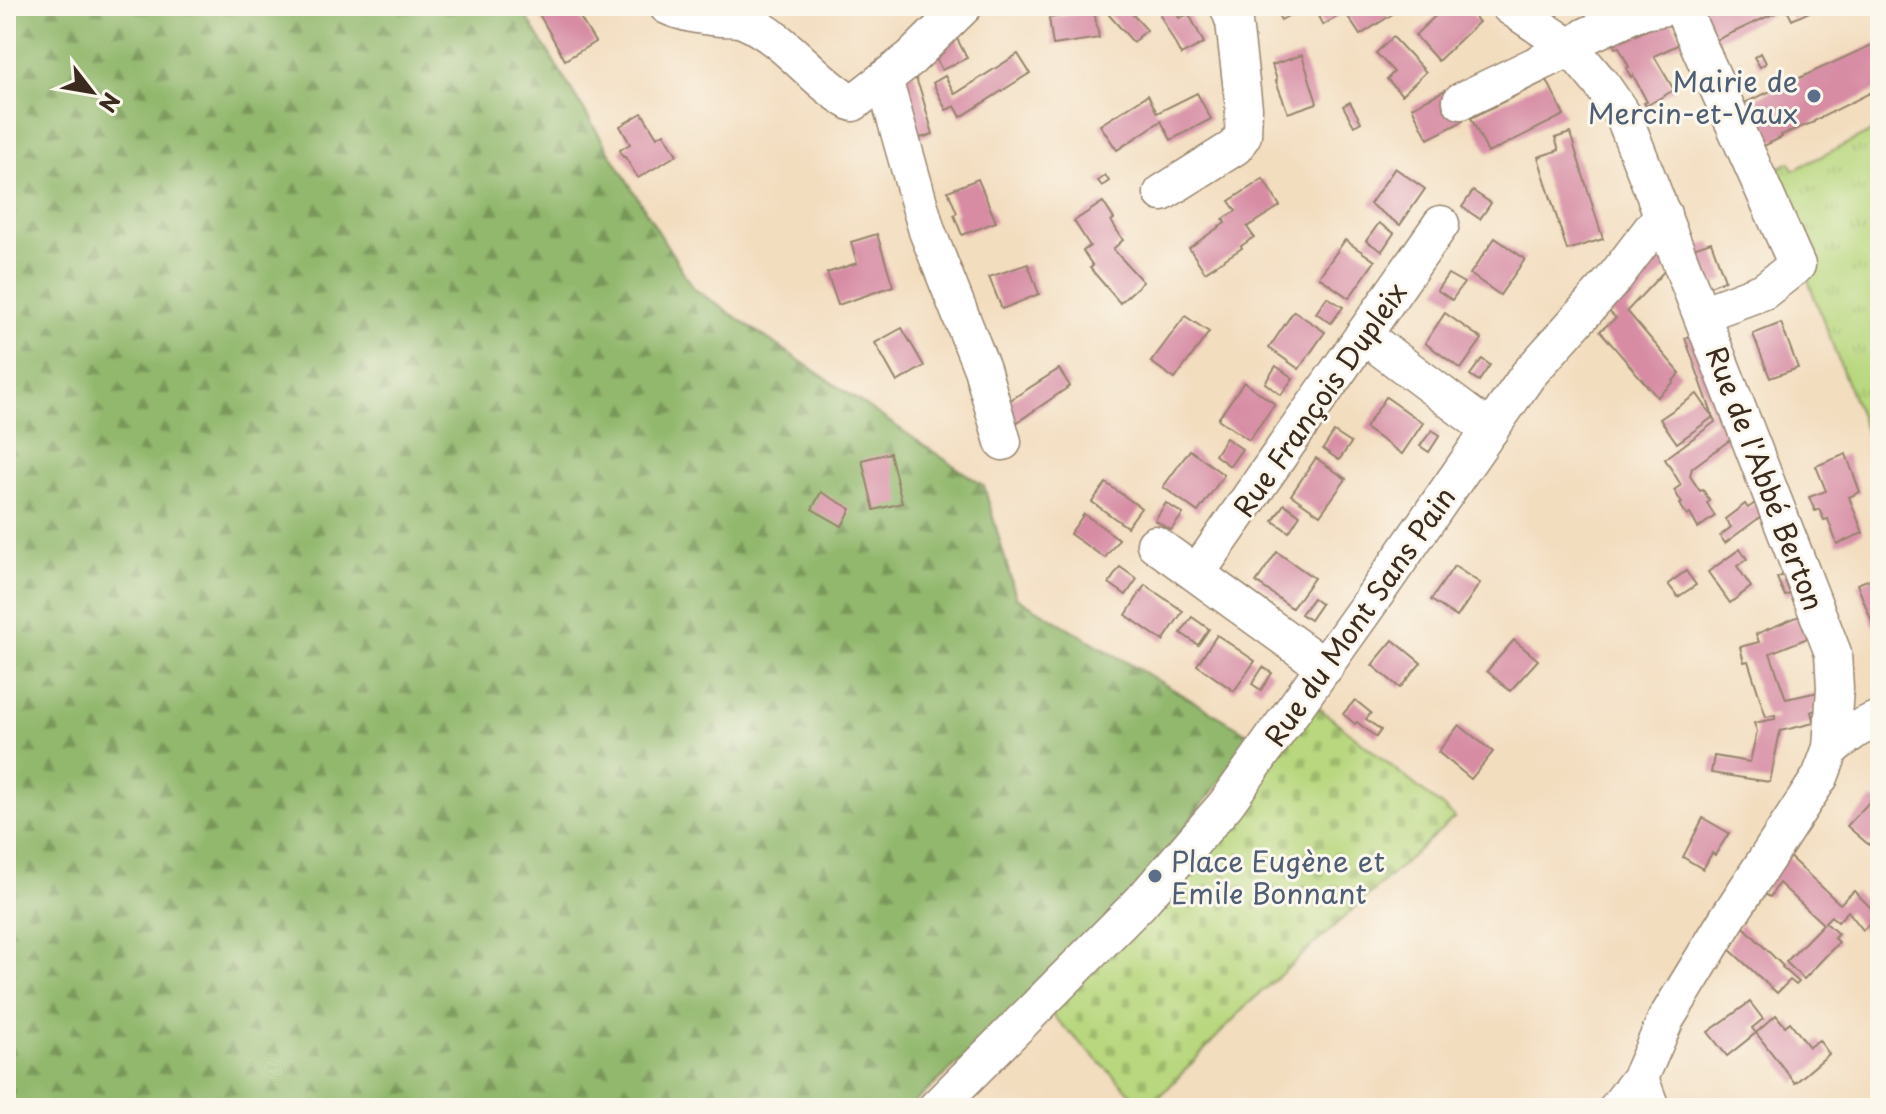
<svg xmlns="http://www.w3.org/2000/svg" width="1886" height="1114" font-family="'Playpen Sans',sans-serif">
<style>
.grass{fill:url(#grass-tufts);stroke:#7a804e;stroke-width:2}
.forest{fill:url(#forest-firs);stroke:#667146;stroke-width:2}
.cemetery{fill:url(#cemetery-stones);stroke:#7a804e;stroke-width:2}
.building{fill:#d78ca4}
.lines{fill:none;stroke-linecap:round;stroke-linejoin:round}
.minor-casing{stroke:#97846e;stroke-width:39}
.minor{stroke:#fff;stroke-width:36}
.service-dot{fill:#5c6f8a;stroke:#fbf7ec;stroke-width:3}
.labels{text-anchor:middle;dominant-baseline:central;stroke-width:6;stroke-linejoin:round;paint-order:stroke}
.service-label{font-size:28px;fill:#4e5e75;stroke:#fbf7ec;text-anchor:end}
.street-label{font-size:28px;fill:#3b2a1e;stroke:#fbf7ec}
</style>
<defs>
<pattern id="grass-tufts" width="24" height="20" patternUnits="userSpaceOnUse" patternTransform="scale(2)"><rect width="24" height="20" fill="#b8d77e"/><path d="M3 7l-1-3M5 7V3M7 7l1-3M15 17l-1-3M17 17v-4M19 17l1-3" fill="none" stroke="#9fb96c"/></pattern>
<pattern id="forest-firs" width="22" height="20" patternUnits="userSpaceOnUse" patternTransform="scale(2)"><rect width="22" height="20" fill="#92b86d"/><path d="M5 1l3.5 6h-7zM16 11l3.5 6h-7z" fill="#789659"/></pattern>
<pattern id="cemetery-stones" width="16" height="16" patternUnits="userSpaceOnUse" patternTransform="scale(2)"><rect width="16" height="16" fill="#b8d77e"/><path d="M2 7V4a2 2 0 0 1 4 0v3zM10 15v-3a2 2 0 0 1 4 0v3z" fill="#9fb96c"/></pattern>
</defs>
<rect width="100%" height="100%" fill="#fbf7ec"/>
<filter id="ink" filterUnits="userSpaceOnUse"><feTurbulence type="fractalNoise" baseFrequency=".0125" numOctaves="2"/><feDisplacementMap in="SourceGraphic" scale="16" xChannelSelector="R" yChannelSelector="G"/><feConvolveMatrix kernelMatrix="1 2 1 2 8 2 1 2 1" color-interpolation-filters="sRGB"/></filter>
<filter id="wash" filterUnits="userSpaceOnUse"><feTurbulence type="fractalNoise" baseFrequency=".006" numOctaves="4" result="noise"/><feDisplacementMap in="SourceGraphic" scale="32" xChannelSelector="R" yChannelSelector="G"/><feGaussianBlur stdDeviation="1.8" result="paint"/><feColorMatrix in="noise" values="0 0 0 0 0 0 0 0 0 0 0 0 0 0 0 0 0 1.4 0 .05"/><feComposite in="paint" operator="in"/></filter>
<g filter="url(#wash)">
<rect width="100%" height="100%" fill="#f3ddbf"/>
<path class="grass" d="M1880,127V461H1877L1767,173L1790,162L1794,170Z"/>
<path class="forest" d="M6,6H520L693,288L984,486L1016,597L1254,737L1131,897L1031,999L908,1108H6Z"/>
<path class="cemetery" d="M1315,705L1455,817L1248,1004L1149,1108H1146L1051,1014Z"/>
<g id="blocks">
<g class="building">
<path d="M553,6H573L595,42L565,60L539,14Z"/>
<path d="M1119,6H1125L1147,30L1133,42L1109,15Z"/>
<path d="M1273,6H1306L1281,20Z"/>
<path d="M1323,6H1342L1345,12L1323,25L1315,11Z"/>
<path d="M1355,6H1397L1399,10L1360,35L1345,12Z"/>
<path d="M1446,6H1465L1479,22L1438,61L1415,35Z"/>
<path d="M1537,6H1568L1571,8L1552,16Z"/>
<path d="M1697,6H1817L1818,8L1792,20L1786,8L1708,44Z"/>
<path d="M1175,8L1179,18L1189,14L1204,43L1181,55L1160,15Z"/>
<path d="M1094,11L1099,38L1053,45L1049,18Z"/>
<path d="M1670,19L1684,42L1654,56L1674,90L1646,106L1644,103L1647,102L1633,75L1631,77L1626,68L1629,67L1619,47L1615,48L1614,45L1617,44L1615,39L1621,36L1623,41L1631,37L1629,31L1634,29L1636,35Z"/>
<path d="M953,31L967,58L942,70L932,51Z"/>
<path d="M1393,37L1426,72L1402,95L1387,79L1394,72L1376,53Z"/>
<path d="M1876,43L1880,51V88L1814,121V122L1781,135L1782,137L1758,149L1738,106Z"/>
<path d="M1761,53L1766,63L1760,67L1754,57Z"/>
<path d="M1018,54L1030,73L961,117L955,106L946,110L933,83L945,76L955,94Z"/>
<path d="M1302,55L1317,103L1288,113L1276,81L1277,80L1272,65Z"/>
<path d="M913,71L921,92L933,134L911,141L895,83Z"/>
<path d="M1547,80L1564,115L1488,153L1471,118Z"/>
<path d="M1447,89L1463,121L1428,139L1412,107Z"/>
<path d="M1197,93L1211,119L1171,140L1161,121L1117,150L1100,125L1148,95L1157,113Z"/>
<path d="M1350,102L1361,122L1354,126L1343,106Z"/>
<path d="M642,113L657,137L664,133L677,155L638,178L625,157H623L621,153L620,150L630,144L620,126Z"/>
<path d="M1570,133L1603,239L1567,250L1538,157L1559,150L1555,138Z"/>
<path d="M1395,168L1425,189L1400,225L1370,204Z"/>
<path d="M1105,175L1109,181L1102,186L1098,181Z"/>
<path d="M978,179L996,222L962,235L954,215L957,213L948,191Z"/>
<path d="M1263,179L1280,206L1247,227L1254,237L1241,246L1242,248L1205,272L1189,248L1225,223L1223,219L1236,211L1229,201Z"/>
<path d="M1473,191L1491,203L1480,219L1462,207Z"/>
<path d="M1103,202L1114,219L1111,221L1123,240L1113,249L1143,282L1120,303L1090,268L1093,266L1083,251L1090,246L1074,221Z"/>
<path d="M1379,223L1394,233L1382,251L1366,241Z"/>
<path d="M877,234L893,286L838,305L827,273L857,263L851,242Z"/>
<path d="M1495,238L1525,259L1500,295L1470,274Z"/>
<path d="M1345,240L1375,261L1349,298L1319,277Z"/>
<path d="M1711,242L1725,280L1705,288L1690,249Z"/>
<path d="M1662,244L1670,265L1627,311L1680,373L1673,381L1674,382L1657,397L1600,331L1616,318L1604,307Z"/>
<path d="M1028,264L1039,294L1002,309L989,277Z"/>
<path d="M1448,274L1464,283L1452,300L1437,290Z"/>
<path d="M1327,297L1343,307L1331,323L1316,313Z"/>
<path d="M1294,311L1325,332L1299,369L1269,348Z"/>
<path d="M1445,313L1482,339L1461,369L1425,343Z"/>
<path d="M1185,316L1209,332L1175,379L1151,362Z"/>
<path d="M1781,323L1798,368L1770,378L1753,334Z"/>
<path d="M902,328L924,366L897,382L875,343Z"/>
<path d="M1696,334L1734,437L1692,468L1690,476L1700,491L1703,490L1710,501L1707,503L1715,516L1698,528L1690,514L1687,516L1680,504L1682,503L1674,490L1681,485L1665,459L1715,422L1685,338Z"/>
<path d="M1482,359L1490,365L1479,381L1470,375Z"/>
<path d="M1276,366L1293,378L1281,395L1265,383Z"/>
<path d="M1059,369L1070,386L1006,430L998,408Z"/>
<path d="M1244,382L1275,404L1249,440L1218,419Z"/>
<path d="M1697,394L1713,417L1677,443L1660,419Z"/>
<path d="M1386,397L1423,423L1402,454L1365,428Z"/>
<path d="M1432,430L1440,435L1429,452L1420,446Z"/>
<path d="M1334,432L1351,443L1339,460L1323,449Z"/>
<path d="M1226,438L1242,449L1230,466L1215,455Z"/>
<path d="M1190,450L1224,475L1198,512L1163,487Z"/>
<path d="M890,453L902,503L874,510L862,460Z"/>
<path d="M1846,454L1860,492L1849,497L1863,533L1837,544L1828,519L1824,520L1819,509L1815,511L1809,497L1826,491L1816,466Z"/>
<path d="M1316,458L1346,479L1320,515L1291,495Z"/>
<path d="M1106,483L1141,508L1127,527L1092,502Z"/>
<path d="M821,492L851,509L842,526L812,509Z"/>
<path d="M1758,501L1763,515L1725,543L1720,536L1731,527L1725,519L1745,504L1748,508Z"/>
<path d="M1166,503L1183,514L1171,530L1155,520Z"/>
<path d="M1284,504L1300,515L1289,532L1273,521Z"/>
<path d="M1084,514L1119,539L1105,558L1070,534Z"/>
<path d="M1740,549L1747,559L1737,566L1751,587L1730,603L1708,572Z"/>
<path d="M1277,552L1314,578L1292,608L1256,582Z"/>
<path d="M1454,566L1480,583L1457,617L1431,600Z"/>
<path d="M1120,567L1137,579L1126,595L1109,583Z"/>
<path d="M1686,571L1696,585L1678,597L1668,584Z"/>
<path d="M1787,573L1795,592L1785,596L1777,578Z"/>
<path d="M1880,575V636L1876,626L1874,627L1857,584Z"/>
<path d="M1145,585L1183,611L1163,641L1126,615Z"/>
<path d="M1313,598L1321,604L1310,620L1301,614Z"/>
<path d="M1804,614L1813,636L1770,653L1786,699L1818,692L1815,710L1811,712L1814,723L1780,731L1770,782L1711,773L1714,756L1750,762L1757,731L1754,723L1775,719V715L1766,717L1748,661L1744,662L1740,647L1759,642L1756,634Z"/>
<path d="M1192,617L1209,629L1198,645L1181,633Z"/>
<path d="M1217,635L1255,661L1234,691L1197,665Z"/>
<path d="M1393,640L1421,663L1400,688L1372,665Z"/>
<path d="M1514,640L1538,660L1510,691L1487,671Z"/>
<path d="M1263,667L1272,673L1261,690L1252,684Z"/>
<path d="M1355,700L1371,713L1366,719L1381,730L1376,737L1357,722L1355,724L1343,714Z"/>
<path d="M1459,725L1493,752L1471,779L1438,752Z"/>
<path d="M1880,795V839L1877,842L1874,839L1869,845L1847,826L1872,799L1874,801Z"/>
<path d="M1703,818L1729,833L1715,855L1712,853L1703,869L1683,857Z"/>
<path d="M1784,852L1840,904L1854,891L1878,915L1863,930L1848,911L1838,922L1831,916L1825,922L1838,934L1834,938L1839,942L1804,979L1786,962L1823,924L1779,883L1770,897L1764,894Z"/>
<path d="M1741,924L1783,966L1782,967L1799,982L1796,985L1790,980L1777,993L1728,948Z"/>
<path d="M1750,1002L1763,1019L1752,1028L1756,1033L1776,1015L1785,1026L1790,1022L1809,1047L1819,1040L1829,1054L1795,1083L1756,1033L1727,1056L1708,1032Z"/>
</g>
</g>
</g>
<g filter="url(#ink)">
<use href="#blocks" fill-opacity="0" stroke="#97846e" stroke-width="2"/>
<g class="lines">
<g class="minor-casing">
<g id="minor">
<path d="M667,6C684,14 702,16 721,18C729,18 738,18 745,21C787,39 814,82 853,103L911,58L964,6"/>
<path d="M1509,6L1571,48L1602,85L1624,117L1833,653L1835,688L1831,748L1820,777L1727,919L1666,1019L1640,1078L1651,1108"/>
<path d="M1681,6L1797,265L1764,291L1702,314"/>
<path d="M884,79L927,231L982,369L1003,442"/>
<path d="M1461,101L1571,48L1586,36L1638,12L1672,6"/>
<path d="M1162,193L1235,147L1243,135L1244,108L1234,22L1228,6"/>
<path d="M1363,335L1490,430"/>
<path d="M1155,544L1325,667"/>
<path d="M1197,573L1441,224"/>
<path d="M1831,748L1857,729L1880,718"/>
<path d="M936,1108L1140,903L1226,804L1366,608L1528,375L1612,281L1663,214"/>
<path d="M1617,1108L1640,1078"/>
</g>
</g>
<use href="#minor" class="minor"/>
</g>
</g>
<g class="service-dot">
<circle cx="1814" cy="96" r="8"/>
<circle cx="1155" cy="876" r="8"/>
</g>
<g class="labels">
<g class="service-label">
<text x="1798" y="80">Mairie de<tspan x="1798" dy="32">Mercin-et-Vaux</tspan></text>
<text x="1171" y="860" text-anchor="start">Place Eugène et<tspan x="1171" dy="32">Emile Bonnant</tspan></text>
</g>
<g class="street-label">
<text transform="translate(1319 399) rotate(-55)">Rue François Dupleix</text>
<text transform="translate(1766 478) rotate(69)">Rue de l'Abbé Berton</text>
<text transform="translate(1359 616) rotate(-55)">Rue du Mont Sans Pain</text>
</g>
</g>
<rect width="1886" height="1114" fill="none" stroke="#fbf7ec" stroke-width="32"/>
<g transform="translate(92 92) rotate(121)" stroke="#fbf7ec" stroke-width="6" paint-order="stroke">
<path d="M0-6L14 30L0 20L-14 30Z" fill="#3b2a1e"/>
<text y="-12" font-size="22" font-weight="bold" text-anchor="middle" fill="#3b2a1e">N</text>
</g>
</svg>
